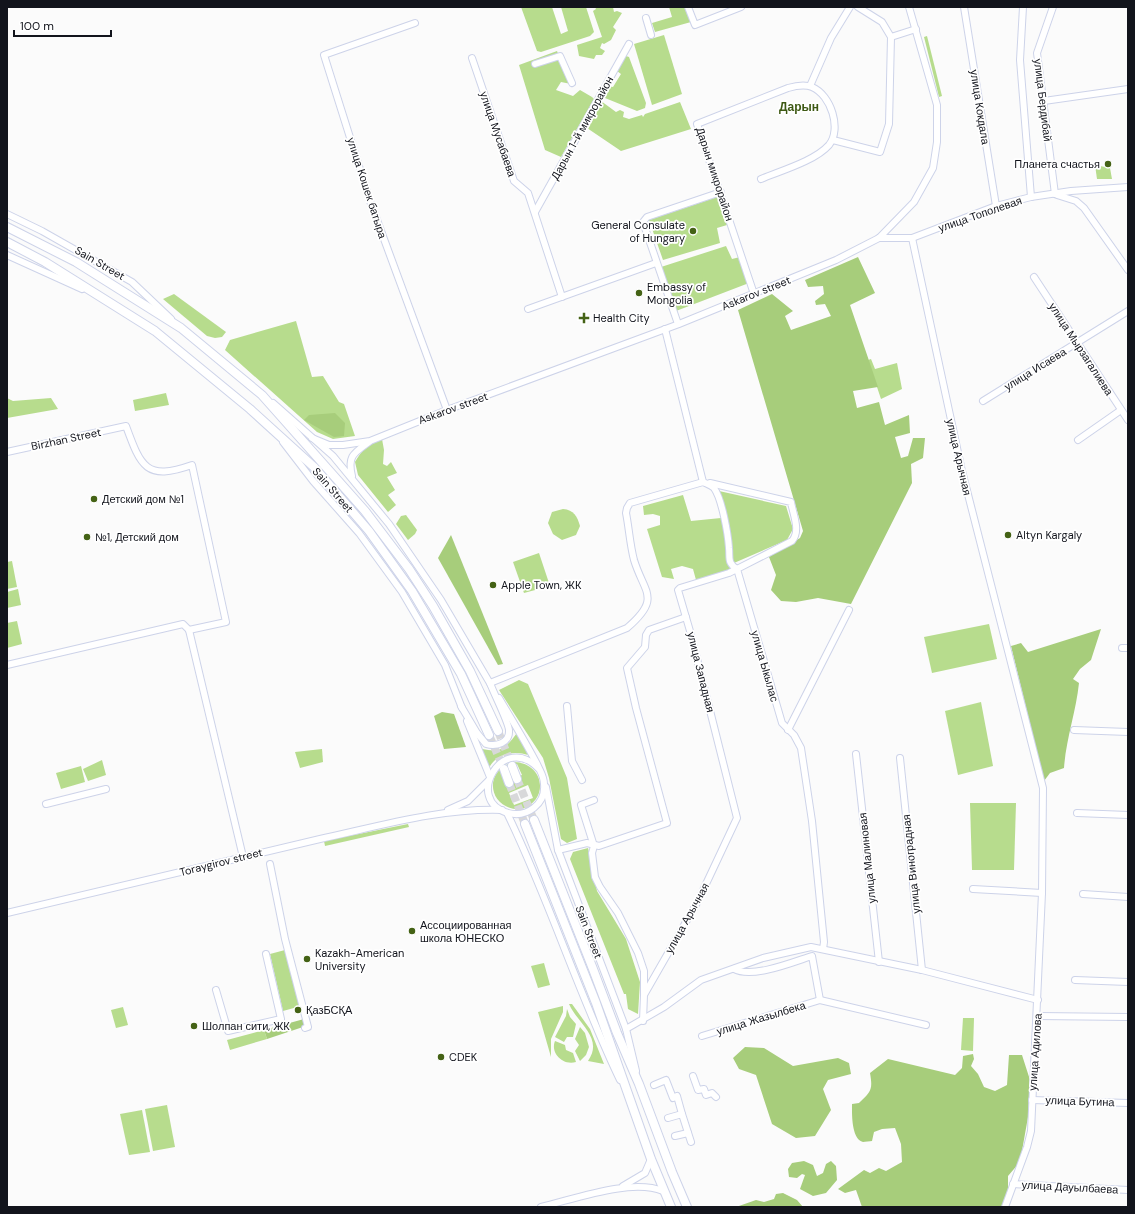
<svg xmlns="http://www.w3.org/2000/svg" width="1135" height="1214" font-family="'DM Sans',sans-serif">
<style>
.green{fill:#b7dc8d;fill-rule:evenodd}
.forest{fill:#a7cd7b}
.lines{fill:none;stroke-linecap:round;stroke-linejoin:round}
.major-tunnel{stroke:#d8d8da;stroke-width:8;stroke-dasharray:8 4;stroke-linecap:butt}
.minor-casing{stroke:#cdd3e9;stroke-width:8}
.major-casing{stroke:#cdd3e9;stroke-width:10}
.minor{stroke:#fff;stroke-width:6}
.major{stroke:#fff;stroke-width:8}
.poi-dot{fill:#446215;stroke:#fff;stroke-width:1.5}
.labels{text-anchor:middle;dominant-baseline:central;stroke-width:3.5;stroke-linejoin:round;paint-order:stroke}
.street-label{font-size:11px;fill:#12141c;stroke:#fff}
.poi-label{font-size:11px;fill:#12141c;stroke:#fff;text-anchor:start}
.neighbourhood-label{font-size:12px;font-weight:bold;fill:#3e5914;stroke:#fff}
</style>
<rect width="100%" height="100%" fill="#fbfbfb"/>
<g class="green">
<path d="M521,7H552L561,34L568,31L561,7H586L594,32L590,36L541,52L537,51Z"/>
<path d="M595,7H613L614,12L617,11L622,13L613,27L616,30L611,40L604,44L602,43L600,48L605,51L602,55H596L594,59L579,56L577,45L602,37L593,11L596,9Z"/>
<path d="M669,7H686L691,22L655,32L652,23L672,17Z"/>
<path d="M664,35L682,94L652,105L634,44Z"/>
<path d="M927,36L942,96L939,97L924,37Z"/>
<path d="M557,51L571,84L561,82L556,90L573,96L580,90L592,97L594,99L561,157L545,150L519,65Z"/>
<path d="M626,56L629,57L646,103L645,108L637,111L605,98L603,95L608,86L613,87L621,74L617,71Z"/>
<path d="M601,101L616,112L620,110L624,112L623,117L629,119L642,115L643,117L645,114L680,102L691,129L621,151L587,128Z"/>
<path d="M1095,165L1110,168L1112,179H1097Z"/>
<path d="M717,197L727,225L717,228L720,243L663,260L649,220Z"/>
<path d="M726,246L732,259L740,257L749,283L676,311L661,267Z"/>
<path d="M174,294L226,332L222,337L215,338L207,336L163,299Z"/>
<path d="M296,321L312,377L323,376L339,402L344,404L355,436L333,439L317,432L225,350L230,340Z"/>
<path d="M871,359L875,369L897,363L902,389L881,399L868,360Z"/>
<path d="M166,393L169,405L135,411L133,400Z"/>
<path d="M7,398L13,401L51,398L58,409L7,418Z"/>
<path d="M382,439L384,450L383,464L387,466L391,462L397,473L387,477L395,490L388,495L396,505L388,512L358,475L355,462C362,450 368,444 382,439Z"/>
<path d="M719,491L786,506L793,529L787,540L734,563L729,571L696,580L693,569L682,566L671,569L674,579L662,577L647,529L660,525V516L653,514L644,515L643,506L683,495L691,521L721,518Z"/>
<path d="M563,509C574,510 577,516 580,526L576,535L562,540L553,534L548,523L552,512Z"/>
<path d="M406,515L417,530L415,534L408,540L396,524L401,516Z"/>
<path d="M539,553L550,586L524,593L513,562Z"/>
<path d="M12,561L17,587L7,589V562Z"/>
<path d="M18,589L21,605L7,608V592Z"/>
<path d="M17,621L22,644L7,648V623Z"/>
<path d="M989,624L997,659L932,673L924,637Z"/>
<path d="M519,680L528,684L567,778L577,839L567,843L561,839L549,778L543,758L499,690Z"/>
<path d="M981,702L993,766L958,775L945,711Z"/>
<path d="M517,733L528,755C514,750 493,754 488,771L482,749C501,753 505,749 517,733Z"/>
<path d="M322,749L323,762L300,768L295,752Z"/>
<path d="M102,760L106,775L88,781L83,769Z"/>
<path d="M514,762C544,763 550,799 522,809C489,812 481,770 514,762ZM517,764L522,775L505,782L500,771ZM528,785L533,798L514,805L509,793Z"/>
<path d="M81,766L85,782L61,789L56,773Z"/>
<path d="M970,803H1016L1014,870H972Z"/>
<path d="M408,824L409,827L325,846L324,841Z"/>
<path d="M588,848L597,891L626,939L640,982L638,1014L628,1009L626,994H624L570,859L573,852Z"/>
<path d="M285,950L301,1006L283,1011L270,954Z"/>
<path d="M544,963L550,985L538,988L531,966Z"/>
<path d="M569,1004H572L590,1029L604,1064L588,1061C604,1038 578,1024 569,1004Z"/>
<path d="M563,1006V1012L551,1039V1057L538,1012Z"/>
<path d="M123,1007L128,1025L116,1028L111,1010Z"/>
<path d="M567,1009L570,1017L576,1024L573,1037H567L564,1042L555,1037L566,1016Z"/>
<path d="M963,1018H974L973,1051L961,1050Z"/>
<path d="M580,1027L585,1033L589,1047L586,1055L580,1061L575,1051L579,1045L575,1039Z"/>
<path d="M264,1030L267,1039L230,1050L227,1040Z"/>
<path d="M555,1041L565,1045L566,1050L573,1053L576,1062C563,1066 550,1053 555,1041Z"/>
<path d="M167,1105L175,1147L153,1151L145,1109Z"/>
<path d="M142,1110L150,1152L129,1155L120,1114Z"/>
</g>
<g class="forest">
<path d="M858,257L875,293L850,305L878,387L853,391L857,408L879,402L885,425L909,415L910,433L895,437L901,458L908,456L913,438H925L923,458L911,464L912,483L851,604L818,598L796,602L781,601L771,590L776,575L769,557L800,538L803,531L738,310L772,294L793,311L785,316L791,330L831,316L825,304L816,305L815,301L824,294L823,286L808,287L805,280Z"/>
<path d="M335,413L345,423L344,436L334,437L304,420L309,415Z"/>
<path d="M451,535L503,664L498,665L438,558Z"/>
<path d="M1101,629L1091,660L1080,669L1073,679L1079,683C1076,712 1066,739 1064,768L1050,773L1044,781L1011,646L1021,643L1028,652Z"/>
<path d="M442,712L454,714L466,747L444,749L434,716Z"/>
<path d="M304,1019L306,1026L267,1039L264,1030Z"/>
<path d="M745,1047L764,1048L793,1066L838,1058L849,1063L851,1074L828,1080L823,1089L831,1110L815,1136L796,1138L772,1124L756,1075L739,1069L733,1058Z"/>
<path d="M973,1054L974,1059L971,1066L978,1074L984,1087L995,1091L1007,1085L1009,1055H1022L1030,1080L1028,1117L1020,1162L1008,1176V1192L1002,1207H862L856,1190L845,1193L838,1189L864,1170L870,1173L879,1168L886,1171L902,1162L901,1144L895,1128L882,1129L874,1132L872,1141C870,1141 865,1142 863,1142C851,1139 852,1112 852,1104L859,1103C871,1091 873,1090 870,1073L888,1059L955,1075L962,1068L963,1056Z"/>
<path d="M804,1161L813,1165L817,1176L823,1173L826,1164L831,1161L836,1166L837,1180L826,1193L813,1196L800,1189L805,1175L802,1174L797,1178L789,1177L788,1169L792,1163Z"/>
<path d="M783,1193L797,1200L803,1207H736L756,1200L764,1202L774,1199L776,1194Z"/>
</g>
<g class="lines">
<g class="major-tunnel">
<path d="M498,731L512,766"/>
<path d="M489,735L504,769"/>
<path d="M517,779L534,820"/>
<path d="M509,783L525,824"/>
</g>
<g class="minor-casing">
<g id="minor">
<path d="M688,7L695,25L741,7"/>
<path d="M964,7L996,206"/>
<path d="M1023,7L1020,60L1031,197"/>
<path d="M1053,7L1037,53L1055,194"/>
<path d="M646,18L651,35"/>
<path d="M415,23L324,55L370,201L447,410"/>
<path d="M891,37L916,29"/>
<path d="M472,58L514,181L528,193L562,297"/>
<path d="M535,64L560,56L572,83"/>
<path d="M810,86L831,38L850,7"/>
<path d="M1044,101L1128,89"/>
<path d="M833,140L880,152L889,124L891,37L882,22L858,7"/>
<path d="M1057,195L1076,201L1084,208L1128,270"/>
<path d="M535,212L629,44"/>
<path d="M7,214L42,231L132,282L171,319"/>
<path d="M879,238H912L996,206L1031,197L1071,191L1128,187"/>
<path d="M912,238L962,471L1043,788L1042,893L1031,1131L1027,1147L1005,1207"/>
<path d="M7,255L82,289"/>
<path d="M1034,277L1128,420"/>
<path d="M754,294L697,124L788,88C795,86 804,84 812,87C831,95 842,129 829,145C815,161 780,171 761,179"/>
<path d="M528,309L656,263"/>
<path d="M678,324L643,222L647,217L721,192"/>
<path d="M665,329L703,482"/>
<path d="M983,401L1128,311"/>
<path d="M273,403L333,456L389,524L441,600L491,685"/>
<path d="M312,438L329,445H343L370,441L447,410L679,324L836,260L879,238L914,202L933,168L937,142V105L909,7"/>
<path d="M1078,440L1121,410"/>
<path d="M283,442L313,481L359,533L402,592L445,665L462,708"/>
<path d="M7,452L126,426C141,467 146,481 192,465L226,622L189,630"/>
<path d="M352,476C347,456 354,453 369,442"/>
<path d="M710,483L791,502C793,514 801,531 792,541L737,569L782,723L794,735L801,748L812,821L824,942L823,949"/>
<path d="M1122,648H1128"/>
<path d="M7,665L183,624L189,630L243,857"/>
<path d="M499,698C512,720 525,741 537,764C540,771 544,776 544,784C546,804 527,818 508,813C463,801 503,730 539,769"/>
<path d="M461,706L477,733L486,744C496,747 510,743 509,730C508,721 494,694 490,683L627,628C662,598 644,593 634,560C630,545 629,528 626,513L627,508L630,503L703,482C707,484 711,485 714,488C722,499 728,534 729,548C730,558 727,563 737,569L729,573L680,588L678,590L690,631L737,818L698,901L644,995L643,1021"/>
<path d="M567,706L572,761L582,780"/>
<path d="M467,721L490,777"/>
<path d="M788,730L849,610"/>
<path d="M1074,730L1128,732"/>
<path d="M856,754L879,962"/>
<path d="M900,758L922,970"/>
<path d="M546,787L558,850L626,1029L636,1071"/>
<path d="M594,800L581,805L594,846L592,853L595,877L600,887L618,913L638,953L644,971V993"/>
<path d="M46,804L106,789"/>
<path d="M448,810L468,801L488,781"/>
<path d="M507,813C549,899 578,993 620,1080"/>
<path d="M1077,813L1128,815"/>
<path d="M558,850L587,843L599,846L667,823L636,708L627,668L645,647L646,635L649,630L686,617"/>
<path d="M270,864L285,939L308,1027L305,1028"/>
<path d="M973,889L1042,893"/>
<path d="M1083,894L1128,897"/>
<path d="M7,913C111,888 215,863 320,839C380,826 440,808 502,810"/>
<path d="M734,969C752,979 793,962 812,956L820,1000"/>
<path d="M1075,980L1128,982"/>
<path d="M216,990L228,1031L281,1019L266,954"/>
<path d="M1038,1016L1128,1017"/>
<path d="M626,1029L664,1007L701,980L763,958L811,947L922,970L1038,1000"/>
<path d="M702,1036L820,1000L926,1025"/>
<path d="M693,1076L698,1090L704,1089L706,1095L712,1093L716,1097"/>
<path d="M654,1085L666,1080L673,1098L677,1096L682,1114"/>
<path d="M1032,1100L1128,1103"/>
<path d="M668,1118L682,1114L691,1142"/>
<path d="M675,1136L688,1133"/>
<path d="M1013,1184L1128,1190"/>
<path d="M623,1186L645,1173L651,1159"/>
<path d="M541,1207C575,1199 631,1178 663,1191"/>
</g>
</g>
<g class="major-casing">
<g id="major">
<path d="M7,227L76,262L181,328L262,395L365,511L409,569L433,606L470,671L498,731"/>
<path d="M7,242L45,262L155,331L250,409L315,468L369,531L412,591L461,674L489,735"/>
<path d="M512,766L517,779"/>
<path d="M504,769L509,783"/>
<path d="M534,820L593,969L617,1033L639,1084L672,1172L687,1207"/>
<path d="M525,824L596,1003L651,1159L671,1207"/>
</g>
</g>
<use href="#minor" class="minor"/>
<use href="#major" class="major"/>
</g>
<g class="poi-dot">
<circle cx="1108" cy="164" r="4"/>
<circle cx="693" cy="231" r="4"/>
<circle cx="639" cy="293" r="4"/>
<path d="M582 312h4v4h4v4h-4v4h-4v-4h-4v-4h4z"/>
<circle cx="94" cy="499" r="4"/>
<circle cx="1008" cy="535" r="4"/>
<circle cx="87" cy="537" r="4"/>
<circle cx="493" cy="585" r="4"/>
<circle cx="412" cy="931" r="4"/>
<circle cx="307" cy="959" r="4"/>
<circle cx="298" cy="1010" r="4"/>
<circle cx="194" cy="1026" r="4"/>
<circle cx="441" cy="1057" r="4"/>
</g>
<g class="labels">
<g class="street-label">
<text transform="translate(1043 100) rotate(83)">улица Бердибай</text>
<text transform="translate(980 107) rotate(81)">улица Кокдала</text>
<text transform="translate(582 128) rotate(-61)">Дарын 1-й микрорайон</text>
<text transform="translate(498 134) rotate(71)">улица Мусабаева</text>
<text transform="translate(715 174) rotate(72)">Дарын микрорайон</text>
<text transform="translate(367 188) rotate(72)">улица Кошек батыра</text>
<text transform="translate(980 214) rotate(-19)">улица Тополевая</text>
<text transform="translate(100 263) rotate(30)">Sain Street</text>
<text transform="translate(756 293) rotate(-22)">Askarov street</text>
<text transform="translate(1081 349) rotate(57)">улица Мырзагалиева</text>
<text transform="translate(1035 369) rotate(-32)">улица Исаева</text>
<text transform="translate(453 408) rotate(-20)">Askarov street</text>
<text transform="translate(66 439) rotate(-12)">Birzhan Street</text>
<text transform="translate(959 457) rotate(77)">улица Арычная</text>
<text transform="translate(333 490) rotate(49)">Sain Street</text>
<text transform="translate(765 666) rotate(74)">улица Ыкылас</text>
<text transform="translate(701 672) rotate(76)">улица Западная</text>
<text transform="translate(867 858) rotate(-96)">улица Малиновая</text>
<text transform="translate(221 862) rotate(-14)">Toraygirov street</text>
<text transform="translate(911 864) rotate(-96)">улица Виноградная</text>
<text transform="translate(687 918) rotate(-61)">улица Арычная</text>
<text transform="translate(589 932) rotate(69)">Sain Street</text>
<text transform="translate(761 1018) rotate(-17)">улица Жазылбека</text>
<text transform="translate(1035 1052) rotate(-86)">улица Адилова</text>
<text transform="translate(1080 1101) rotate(2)">улица Бутина</text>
<text transform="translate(1070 1187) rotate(3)">улица Дауылбаева</text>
</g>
<g class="poi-label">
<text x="1100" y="164" text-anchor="end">Планета счастья</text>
<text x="685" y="225" text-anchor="end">General Consulate<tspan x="685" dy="13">of Hungary</tspan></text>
<text x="647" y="287">Embassy of<tspan x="647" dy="13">Mongolia</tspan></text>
<text x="593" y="318">Health City</text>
<text x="102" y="499">Детский дом №1</text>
<text x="1016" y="535">Altyn Kargaly</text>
<text x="95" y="537">№1, Детский дом</text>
<text x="501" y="585">Apple Town, ЖК</text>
<text x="420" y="925">Ассоциированная<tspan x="420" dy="13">школа ЮНЕСКО</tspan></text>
<text x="315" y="953">Kazakh-American<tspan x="315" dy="13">University</tspan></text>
<text x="306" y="1010">ҚазБСҚА</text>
<text x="202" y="1026">Шолпан сити, ЖК</text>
<text x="449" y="1057">CDEK</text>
</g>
<g class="neighbourhood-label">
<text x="799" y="107">Дарын</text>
</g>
</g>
<rect width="1135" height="1214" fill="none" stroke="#12141c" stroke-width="16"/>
<path d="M14 30v6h97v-6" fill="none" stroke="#12141c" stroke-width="2"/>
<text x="20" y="30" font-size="12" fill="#12141c" stroke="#ffffff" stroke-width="3" paint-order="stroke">100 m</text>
</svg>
